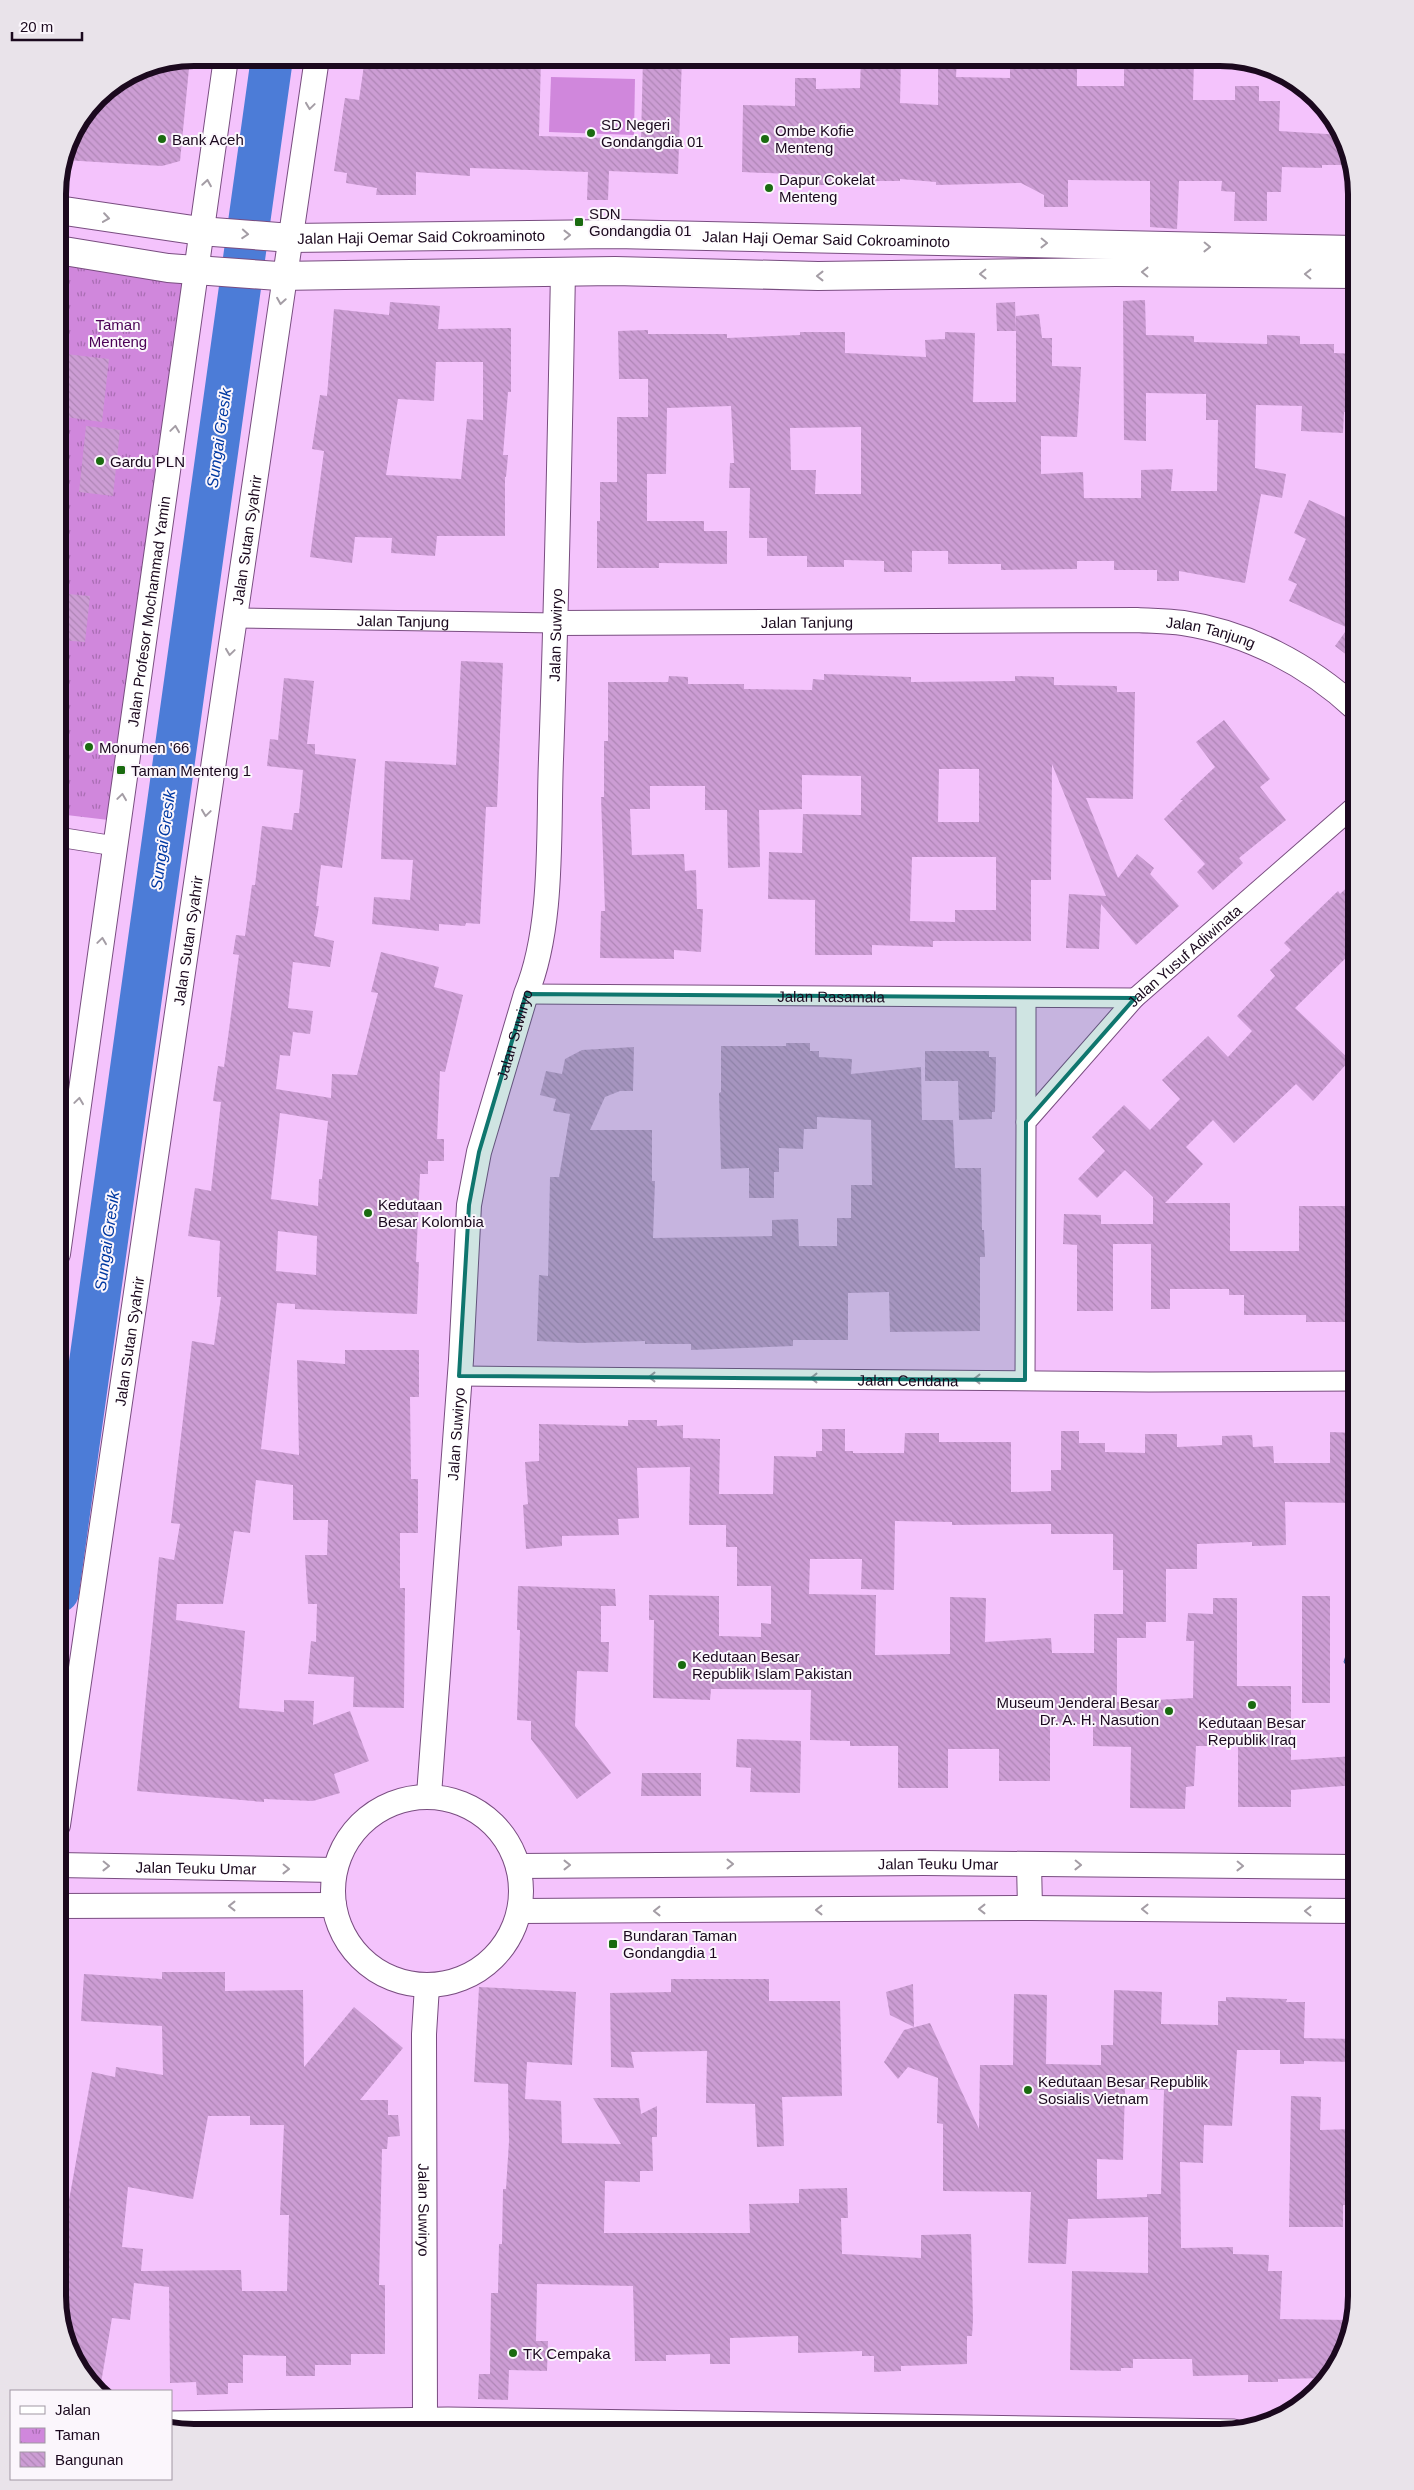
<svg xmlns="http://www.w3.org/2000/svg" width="1414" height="2490" font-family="Helvetica,sans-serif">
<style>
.park{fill:url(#park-tufts)}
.pitch{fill:#d087dc}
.water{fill:url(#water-ripples);stroke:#3d5aa0}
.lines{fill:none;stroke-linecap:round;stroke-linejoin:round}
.river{stroke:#4c7cd7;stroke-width:42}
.building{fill:url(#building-back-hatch);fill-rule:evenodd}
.minor-casing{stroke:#794d80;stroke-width:21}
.tertiary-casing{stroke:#794d80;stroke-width:26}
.primary-casing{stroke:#794d80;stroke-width:30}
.minor{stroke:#fff;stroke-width:19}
.tertiary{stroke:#fff;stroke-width:24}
.primary{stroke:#fff;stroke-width:28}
.oneway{stroke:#a49da5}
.marked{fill:#0f766e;fill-opacity:0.2;stroke:#0f766e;stroke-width:4;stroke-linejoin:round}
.poi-dot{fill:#1a6b10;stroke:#fbf6fc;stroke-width:2}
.labels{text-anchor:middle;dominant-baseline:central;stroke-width:4;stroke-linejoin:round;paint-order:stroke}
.poi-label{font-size:15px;fill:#1b091e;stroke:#fbf6fc;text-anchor:start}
.street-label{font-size:15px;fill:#1b091e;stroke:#fbf6fc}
.park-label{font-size:15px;fill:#4a0055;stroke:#fbf6fc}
.water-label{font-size:16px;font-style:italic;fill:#0039a2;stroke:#fbf6fc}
.rim{fill:none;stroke:#1b091e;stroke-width:6}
</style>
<defs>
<pattern id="park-tufts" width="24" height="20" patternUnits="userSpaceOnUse" patternTransform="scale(1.25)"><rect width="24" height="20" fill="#d087dc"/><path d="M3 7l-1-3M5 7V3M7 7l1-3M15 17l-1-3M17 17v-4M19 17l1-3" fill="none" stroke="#a86db2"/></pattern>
<pattern id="water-ripples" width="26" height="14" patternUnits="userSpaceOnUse" patternTransform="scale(1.25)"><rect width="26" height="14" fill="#4c7cd7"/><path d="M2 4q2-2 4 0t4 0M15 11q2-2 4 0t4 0" fill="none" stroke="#3e64ae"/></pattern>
<pattern id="building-back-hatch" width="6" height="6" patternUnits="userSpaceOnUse" patternTransform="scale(1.25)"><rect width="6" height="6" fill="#cc9dd4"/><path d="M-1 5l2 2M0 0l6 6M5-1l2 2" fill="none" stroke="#af86b6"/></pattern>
</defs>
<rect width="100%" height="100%" fill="#f4c3fc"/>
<path class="park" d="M58,261L185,275L117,821L58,814Z"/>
<path class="pitch" d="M551,77L635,79L634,135L549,132Z"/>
<path class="water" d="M1356,1648V1672L1352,1673L1344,1662L1348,1649Z"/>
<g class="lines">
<path class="river" d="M58,1592L272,58"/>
</g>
<g class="building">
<path d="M190,58L180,161L162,166L64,160L68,142L98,97L142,68Z"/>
<path d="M365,58H541L539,136L641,139L643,58H682L678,174L609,171L608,200H587L588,172L470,168V176L416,172V195H376L377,188L346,183L347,173L334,171L345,98L359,100Z"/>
<path d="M861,58H901L900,103L938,105V58H957L956,77L1010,78V58H1077V86H1124V58H1194L1193,100H1235V86H1259V101H1280L1279,131L1343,135L1350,165H1322V168L1282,167L1281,192H1267V221H1234L1235,192L1221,191L1222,181H1179L1177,229L1150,227V181L1068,180V207H1044V195L1021,183L936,185V182L900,179V181H847V185H813V175L742,172L743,105L795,106V78H816V89L860,88Z"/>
<path d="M1145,300L1146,335L1194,336V342L1267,344V335L1300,336V344H1334V353L1356,354V412H1344L1343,433L1301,431L1302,406L1256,405L1255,468L1286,474L1282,498L1261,494L1245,583L1179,571V581H1157V570H1114V561H1077V569L1001,570V564H948V551H912V572H884V561L844,560V567H807V556H767V538H749L750,488H729L730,463H734L731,406L667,408L666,474H647V521H704V531H727V564L659,563V568H597V521H600V482H617V417H648V379H619L618,331L648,330V334H727V338L800,335V332H845V353L926,357L925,340L945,339V332L975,333L973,402H1016V316L1039,314L1042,338H1052V366L1081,367L1077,437L1041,436V474L1083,472L1084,498H1141V470L1173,469L1171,491H1217L1218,420H1206V394L1146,393V441L1124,440L1123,301ZM861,427V494H815L816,470H791L790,428Z"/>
<path d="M390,302L440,306L438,329L511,328V392H508L503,455H508L506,477H505V536H437L435,556L391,553L392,538L355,537L352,563L310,557L324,451L312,449L320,395L327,396L334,309L389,315ZM436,362H483V420L467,419L461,479L386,475L398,399L434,401Z"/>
<path d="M1015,302L1016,331H997L996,303Z"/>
<path d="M66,354L109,359L102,422L58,416V367L64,368Z"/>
<path d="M86,426L120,430L113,496L79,492Z"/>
<path d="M1309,500L1356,522V662L1335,646L1348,628L1289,601L1297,584L1288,580L1306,539L1294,533Z"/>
<path d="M58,593L90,596L85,642L58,640Z"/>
<path d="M461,661L503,663L497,807H486L480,924L466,923L465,926L439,924V931L372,924L374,897L410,900L413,860L381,859L385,761L456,765Z"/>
<path d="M824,674L911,677V682L1015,681V676L1054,677V685L1117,686V692H1135L1133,799L1086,798L1118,878L1137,854L1154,868L1150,874L1179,906L1136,945L1101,904L1099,949L1066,948L1069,894L1106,896L1052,764L1051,880H1031V941H933V947L872,945V955H815V900L768,899L769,852L802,853L803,814L861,815V776L802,775V809L759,810L760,867L728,868L727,810H705V786H650V809H630L632,855L684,854L685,871L696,870L697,909H703L701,952L674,950V959L600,958L601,911H605L601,797H604V741H608V682H668L669,676L688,677V684H744V689L812,690L813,679L824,680ZM939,769H979V822H938ZM912,857H996V910H955V922L910,921Z"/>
<path d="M284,678L314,681L307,744H315V754L356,759L342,868L321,865L316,906H319L314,936L334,941L330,967L293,962L288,1008L313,1011L310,1034L293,1032L290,1056L280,1055L276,1089L331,1098L332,1074L357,1075L378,993L371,992L381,952L439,967L434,987L463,995L445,1072L440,1071L437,1139H444V1161H428V1174H420L416,1262H419L417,1314L295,1309V1304L277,1303L261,1449L299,1455L297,1360L345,1364V1350H419V1397H410L411,1479H418V1533H400V1588H405L404,1708L353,1707L354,1677L308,1674L311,1641L316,1642L317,1604H308L305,1555H327L328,1520H293V1485L256,1480L250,1533L234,1531L223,1604H177L176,1620L245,1631L239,1708L284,1712V1700L314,1701L313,1725L350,1711L369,1761L334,1774L340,1793L313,1801L264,1799V1802L137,1791L159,1557L174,1560L180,1524L171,1523L192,1341L214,1345L221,1297H217L220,1241L188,1236L195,1188L211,1191L221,1102L213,1101L218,1066L224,1067L239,955L233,954L236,935L245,936L252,885H255L262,826L292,830L294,813H299L303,770L267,766L270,739L278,740ZM280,1113L328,1121L322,1179H319L318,1206L271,1199ZM278,1231L317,1236L316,1275L276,1271Z"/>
<path d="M1224,720L1270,779L1260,787L1286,820L1239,858L1243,863L1213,890L1197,872L1205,864L1164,819L1183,800H1180L1215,767L1196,742Z"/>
<path d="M1356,879V948L1295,1008L1350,1060L1313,1101L1296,1084L1234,1143L1213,1120L1186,1147L1203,1164L1165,1203H1230V1251H1299V1206H1356L1354,1322H1306V1315H1244V1295H1229V1289H1170V1309H1151V1244H1113V1311H1077V1245L1063,1244L1064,1214L1101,1215V1224H1153V1197L1125,1170L1097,1198L1078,1179L1105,1151L1092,1137L1124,1105L1150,1130L1180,1099L1162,1080L1208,1036L1228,1057L1252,1031L1237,1016L1275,976L1270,970L1291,950L1284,943L1338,891L1340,894Z"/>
<path d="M786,1043H810V1051H819V1057L852,1059L851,1074L921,1067L922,1120H953L955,1168H981L982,1230H984L985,1257H980V1331L890,1332L889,1292L848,1293V1340H793V1346L691,1350V1344H645V1341L581,1343L537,1341L539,1275L548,1276L550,1177H559L570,1114L553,1111L556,1099L540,1095L546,1071L562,1074L565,1059L582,1050L634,1047L633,1091H620L605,1097L590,1130H652V1181H655L653,1238L772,1236V1220L798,1219L799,1246H837V1218H851V1185H872L871,1120L817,1117V1129H804L803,1149L779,1148V1172H774V1198H749V1168L721,1169L719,1093L721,1092V1046H786Z"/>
<path d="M925,1051H989V1057H996L995,1112H992V1119L959,1120L958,1081H925Z"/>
<path d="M628,1420H657V1426L683,1425V1438L720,1439L719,1494H773L774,1456L816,1457V1451H822V1429H845V1451H853V1453H904L905,1433H939V1442H1011V1492L1051,1491V1470H1061V1431H1079V1443H1105V1452L1145,1453V1434H1177V1447L1222,1445V1436L1252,1435L1253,1447L1273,1446L1274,1463H1330V1432L1356,1433V1503L1285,1502L1286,1545L1252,1546V1542L1197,1544V1569H1166V1622H1146V1638H1117V1702L1193,1698L1194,1641H1186L1188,1613L1213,1614V1598H1237V1686H1291V1760L1356,1756V1785L1291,1790V1807H1238V1746H1196L1194,1786L1186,1787L1185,1809L1130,1808L1131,1747L1093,1746V1724H1050V1781H999V1749H948V1788H898V1746H850V1741L810,1740L811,1690L711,1689L710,1700L653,1698L654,1620H649V1595L719,1596V1636L761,1637V1623L771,1624V1586H737V1547H726V1525H689L690,1467L637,1468L639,1518L618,1519L619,1535L562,1536V1546L526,1549L523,1505L528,1504L525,1462L539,1461V1424L628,1426ZM895,1521L952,1522V1525L1051,1524V1534H1113V1570H1123V1614H1094V1653H1052L1051,1638L985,1642L986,1598L950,1597V1654L875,1655L876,1595L809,1594L810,1559H862L861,1589L894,1590Z"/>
<path d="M518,1586L615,1589L616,1606H601V1642H609L608,1672L577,1671L575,1726L611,1773L577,1799L531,1739V1721L517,1720L520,1630H517Z"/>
<rect x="1302" y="1596" width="28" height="107"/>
<path d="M737,1739L801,1741L800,1793L750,1792L751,1768L736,1767Z"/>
<path d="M642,1773H701V1796H641Z"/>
<path d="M162,1972H225V1991L303,1990L304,2067L354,2007L403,2048L360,2100H388V2115H398L400,2136L388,2137L387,2149H382L379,2285H385V2354H351V2365H315V2376H286V2356L243,2355V2383H228V2394L197,2395L196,2382L170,2383L169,2287L134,2283L130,2320L112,2318L100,2389L72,2356L61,2311L67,2238L58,2237V2225L59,2205L68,2206L92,2072L115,2077L116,2067L163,2075L162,2026L81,2021L84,1974L162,1979ZM208,2116H250V2125H284L280,2215H289L287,2291H242L241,2270L141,2271L143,2249L122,2247L128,2187L193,2199Z"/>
<path d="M671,1979H769V2001H840L842,2096L782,2097L784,2146L757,2147L755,2104L706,2103L707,2051L631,2052L634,2068L611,2067L610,1993L671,1992Z"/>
<path d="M913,1984L914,2027L890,2015L886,1992Z"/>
<path d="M479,1987L576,1992L572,2065L527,2062L525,2099L561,2101L562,2143L621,2144L593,2098H639L641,2114L657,2106V2137H652L653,2171H640V2182L605,2181L604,2233H750L749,2204L799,2203V2189L847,2188L848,2218H841L842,2254L921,2258V2235L971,2234L973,2320L972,2336H967V2364L901,2366V2371L874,2372V2356H862V2351L798,2353V2336L730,2338V2364H710V2354L666,2355V2361H635L633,2286L537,2284L536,2341H548L547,2371L509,2370L508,2400L478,2399L479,2374H490L491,2293H498L499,2244H502L503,2189H506L509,2141L508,2084L474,2082Z"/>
<path d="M1114,1990L1162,1992L1161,2024L1218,2025V2001H1226V1997L1287,1999L1286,2002H1305L1304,2038L1356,2039V2062L1304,2061V2064H1280V2050H1237L1232,2126L1204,2125L1203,2163L1180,2162L1181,2248L1233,2247V2254L1269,2255L1268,2271H1282L1280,2319L1349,2320L1334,2371L1326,2378L1278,2379V2382H1248V2375L1193,2376L1192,2359H1133V2368H1121V2371L1070,2370L1072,2271L1148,2273V2217L1068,2219L1066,2264L1028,2263L1031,2192L943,2191V2124L937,2123L938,2078L908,2067L898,2079L884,2062L904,2030L930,2023L979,2129L980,2065H1013L1014,1994L1047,1995L1046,2064L1101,2065V2045H1113ZM1125,2088L1164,2090L1161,2194H1147V2197L1097,2199V2159L1123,2160Z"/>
<path d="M1291,2096L1321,2097L1320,2130L1356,2129V2205H1343V2227H1289Z"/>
</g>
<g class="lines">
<g class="minor-casing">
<g id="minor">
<path id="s1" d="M235,618L556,623"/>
<path d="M58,837L115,846"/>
<path id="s2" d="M526,994L1135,998"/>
<path d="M1026,998V1122"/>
<path id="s3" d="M459,1376L1149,1382L1356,1381"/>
<path id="s4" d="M1025,1380L1026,1122L1135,998L1356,805"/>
<path d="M171,2421L448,2417L1234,2429"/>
</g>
</g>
<g class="tertiary-casing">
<g id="tertiary">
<path id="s5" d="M556,623L1137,620C1152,621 1168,621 1183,623C1248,633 1309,665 1356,709"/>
<path id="s6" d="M58,1254L226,58"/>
<path id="s7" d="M429,1795L461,1360L469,1205L479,1152L526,994C554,927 548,832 551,759C557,596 560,434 563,271"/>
<circle cx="427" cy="1891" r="94"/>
<path id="s8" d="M58,1825L317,58"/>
<path d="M1029,1864L1030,1908"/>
<path id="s9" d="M58,1865L334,1870"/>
<path id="s10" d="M518,1866L923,1863L1356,1867"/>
<path d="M58,1906L334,1905"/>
<path d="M520,1911L1030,1908L1356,1911"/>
<path id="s11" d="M427,1986L424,2034L425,2417L429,2432"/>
</g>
</g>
<g class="primary-casing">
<g id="primary">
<path id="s12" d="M58,210L200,231L291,238L615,234L1356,250"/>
<path d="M58,250L168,268L278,276L615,271L818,276L1116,272L1356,274"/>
</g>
</g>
<use href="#minor" class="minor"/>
<use href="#tertiary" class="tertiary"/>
<use href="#primary" class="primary"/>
</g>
<defs><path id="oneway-chevron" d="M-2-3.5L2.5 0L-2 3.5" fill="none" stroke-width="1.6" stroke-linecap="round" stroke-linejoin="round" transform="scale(1.25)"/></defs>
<g class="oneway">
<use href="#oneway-chevron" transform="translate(310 106) rotate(98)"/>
<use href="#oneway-chevron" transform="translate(207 183) rotate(-81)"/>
<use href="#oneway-chevron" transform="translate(106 218) rotate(8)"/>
<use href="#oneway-chevron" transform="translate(245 234) rotate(4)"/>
<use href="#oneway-chevron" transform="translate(567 235) rotate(-1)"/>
<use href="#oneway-chevron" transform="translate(1044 243) rotate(1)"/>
<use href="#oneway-chevron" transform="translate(1207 247) rotate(1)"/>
<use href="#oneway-chevron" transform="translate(1145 272) rotate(-179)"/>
<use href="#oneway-chevron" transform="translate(983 274) rotate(179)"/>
<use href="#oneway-chevron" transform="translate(1308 274) rotate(-179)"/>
<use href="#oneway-chevron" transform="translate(820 276) rotate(-180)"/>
<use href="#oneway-chevron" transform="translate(281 301) rotate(99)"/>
<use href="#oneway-chevron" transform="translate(175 429) rotate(-82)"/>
<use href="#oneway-chevron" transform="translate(230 652) rotate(98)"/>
<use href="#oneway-chevron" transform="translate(122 797) rotate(-82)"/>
<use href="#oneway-chevron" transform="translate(206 813) rotate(98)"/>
<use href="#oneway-chevron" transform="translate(102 941) rotate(-82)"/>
<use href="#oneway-chevron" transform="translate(79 1101) rotate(-82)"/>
<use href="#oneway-chevron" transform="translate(652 1377) rotate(-180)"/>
<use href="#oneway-chevron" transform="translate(814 1378) rotate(-180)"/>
<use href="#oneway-chevron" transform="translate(977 1379) rotate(-180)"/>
<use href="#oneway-chevron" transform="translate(730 1864)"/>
<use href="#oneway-chevron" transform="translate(567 1865)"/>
<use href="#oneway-chevron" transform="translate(1078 1865) rotate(1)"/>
<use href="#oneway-chevron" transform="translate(106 1866) rotate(1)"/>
<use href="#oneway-chevron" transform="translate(1240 1866) rotate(1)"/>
<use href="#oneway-chevron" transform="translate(286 1869) rotate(1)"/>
<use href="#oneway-chevron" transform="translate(232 1906) rotate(180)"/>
<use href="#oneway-chevron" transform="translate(982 1909) rotate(180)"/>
<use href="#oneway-chevron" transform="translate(1145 1909) rotate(-179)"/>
<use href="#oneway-chevron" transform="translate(819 1910) rotate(180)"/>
<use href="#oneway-chevron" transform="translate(657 1911) rotate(180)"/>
<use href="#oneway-chevron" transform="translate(1308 1911) rotate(-179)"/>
</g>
<path class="marked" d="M526,994L1135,998L1026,1122L1025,1380L459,1376L469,1205L479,1152Z"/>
<g class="poi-dot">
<circle cx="591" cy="133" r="5"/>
<circle cx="162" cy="139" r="5"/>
<circle cx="765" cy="139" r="5"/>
<circle cx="769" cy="188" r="5"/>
<rect x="574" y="217" width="10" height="10" rx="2.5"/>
<circle cx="100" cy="461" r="5"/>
<circle cx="89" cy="747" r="5"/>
<rect x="116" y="765" width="10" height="10" rx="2.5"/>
<circle cx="368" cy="1213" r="5"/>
<circle cx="682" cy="1665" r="5"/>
<circle cx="1252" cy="1705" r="5"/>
<circle cx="1169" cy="1711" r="5"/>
<rect x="608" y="1939" width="10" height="10" rx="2.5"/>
<circle cx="1028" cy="2090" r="5"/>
<circle cx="513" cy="2353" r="5"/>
</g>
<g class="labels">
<g class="poi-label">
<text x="601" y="124">SD Negeri<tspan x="601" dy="17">Gondangdia 01</tspan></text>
<text x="775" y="130">Ombe Kofie<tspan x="775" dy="17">Menteng</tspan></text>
<text x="172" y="139">Bank Aceh</text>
<text x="779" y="179">Dapur Cokelat<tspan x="779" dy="17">Menteng</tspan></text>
<text x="589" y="213">SDN<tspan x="589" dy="17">Gondangdia 01</tspan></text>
<text x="110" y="461">Gardu PLN</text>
<text x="99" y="747">Monumen '66</text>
<text x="131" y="770">Taman Menteng 1</text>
<text x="378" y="1204">Kedutaan<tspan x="378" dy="17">Besar Kolombia</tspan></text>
<text x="692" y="1656">Kedutaan Besar<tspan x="692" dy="17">Republik Islam Pakistan</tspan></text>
<text x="1159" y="1702" text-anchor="end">Museum Jenderal Besar<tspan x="1159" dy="17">Dr. A. H. Nasution</tspan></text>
<text x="1252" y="1722" text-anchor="middle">Kedutaan Besar<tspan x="1252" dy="17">Republik Iraq</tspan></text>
<text x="623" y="1935">Bundaran Taman<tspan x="623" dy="17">Gondangdia 1</tspan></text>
<text x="1038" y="2081">Kedutaan Besar Republik<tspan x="1038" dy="17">Sosialis Vietnam</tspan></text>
<text x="523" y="2353">TK Cempaka</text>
</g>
<g class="street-label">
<text stroke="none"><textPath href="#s12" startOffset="365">Jalan Haji Oemar Said Cokroaminoto</textPath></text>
<text stroke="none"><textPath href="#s12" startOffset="770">Jalan Haji Oemar Said Cokroaminoto</textPath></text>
<text stroke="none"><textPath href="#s8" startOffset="1299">Jalan Sutan Syahrir</textPath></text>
<text stroke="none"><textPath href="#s6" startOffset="649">Jalan Profesor Mochammad Yamin</textPath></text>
<text stroke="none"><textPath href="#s1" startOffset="168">Jalan Tanjung</textPath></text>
<text stroke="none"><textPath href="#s5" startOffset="251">Jalan Tanjung</textPath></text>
<text stroke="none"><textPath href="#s7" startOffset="1172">Jalan Suwiryo</textPath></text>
<text stroke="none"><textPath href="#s5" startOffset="656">Jalan Tanjung</textPath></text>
<text stroke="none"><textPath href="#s8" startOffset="894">Jalan Sutan Syahrir</textPath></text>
<text stroke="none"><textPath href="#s4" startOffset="488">Jalan Yusuf Adiwinata</textPath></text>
<text stroke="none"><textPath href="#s2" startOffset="305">Jalan Rasamala</textPath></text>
<text stroke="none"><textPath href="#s7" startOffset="768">Jalan Suwiryo</textPath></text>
<text stroke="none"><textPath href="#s8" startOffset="489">Jalan Sutan Syahrir</textPath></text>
<text stroke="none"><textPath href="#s3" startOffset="449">Jalan Cendana</textPath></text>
<text stroke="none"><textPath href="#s7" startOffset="362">Jalan Suwiryo</textPath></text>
<text stroke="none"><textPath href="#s10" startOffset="420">Jalan Teuku Umar</textPath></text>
<text stroke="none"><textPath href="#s9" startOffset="138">Jalan Teuku Umar</textPath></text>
<text stroke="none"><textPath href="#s11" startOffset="224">Jalan Suwiryo</textPath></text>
</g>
<g class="park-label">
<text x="118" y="324">Taman<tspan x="118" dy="17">Menteng</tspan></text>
</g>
<g class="water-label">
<text transform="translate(219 438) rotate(-82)">Sungai Gresik</text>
<text transform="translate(163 840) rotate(-82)">Sungai Gresik</text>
<text transform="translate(107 1241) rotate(-82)">Sungai Gresik</text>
</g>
</g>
<path d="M0 0H1414V2490H0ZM194 66H1220A128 128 0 0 1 1348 194V2296A128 128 0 0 1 1220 2424H194A128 128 0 0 1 66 2296V194A128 128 0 0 1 194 66Z" fill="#e9e3ea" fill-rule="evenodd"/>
<path class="rim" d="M194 66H1220A128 128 0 0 1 1348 194V2296A128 128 0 0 1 1220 2424H194A128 128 0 0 1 66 2296V194A128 128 0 0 1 194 66Z"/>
<rect x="10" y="2390" width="162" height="90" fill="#fbf6fc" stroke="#a197a3"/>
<rect x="20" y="2406" width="25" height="8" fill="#ffffff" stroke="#a197a3"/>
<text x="55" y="2415" font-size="15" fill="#1b091e">Jalan</text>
<rect x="20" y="2428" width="25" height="15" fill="url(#park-tufts)" stroke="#a197a3"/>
<text x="55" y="2440" font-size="15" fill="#1b091e">Taman</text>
<rect x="20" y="2452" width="25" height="15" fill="url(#building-back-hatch)" stroke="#a197a3"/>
<text x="55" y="2465" font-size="15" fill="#1b091e">Bangunan</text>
<path d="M12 32v8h70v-8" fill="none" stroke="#1b091e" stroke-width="2.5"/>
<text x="20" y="32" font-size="15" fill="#1b091e" stroke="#fbf6fc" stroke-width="4" paint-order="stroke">20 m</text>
</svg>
